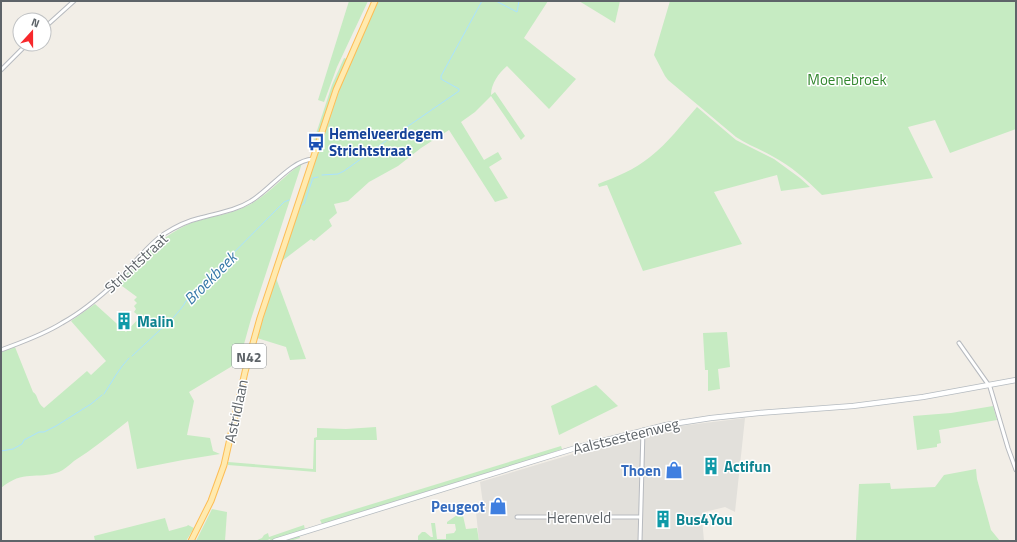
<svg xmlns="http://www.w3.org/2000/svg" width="1017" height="542" font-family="'Titillium Web',sans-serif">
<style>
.industrial{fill:#e2e0db}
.green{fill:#c6ebc2}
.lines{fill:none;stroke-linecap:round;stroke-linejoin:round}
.stream{stroke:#aae2ff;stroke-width:1}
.minor-casing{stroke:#b7babf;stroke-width:5}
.secondary-casing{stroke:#b5bbc0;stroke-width:6}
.primary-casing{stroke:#fdbd55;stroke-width:7}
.minor{stroke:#fff;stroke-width:3}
.secondary{stroke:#fff;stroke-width:4.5}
.primary{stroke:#ffeaaf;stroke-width:5}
.labels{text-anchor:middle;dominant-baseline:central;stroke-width:3;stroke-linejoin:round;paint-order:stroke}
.shield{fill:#fff;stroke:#8e9296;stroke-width:1}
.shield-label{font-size:14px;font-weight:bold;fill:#5e6469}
.park-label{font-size:15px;fill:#33872f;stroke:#fff}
.transit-label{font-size:15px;font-weight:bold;fill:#164399;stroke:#fff;text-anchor:start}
.street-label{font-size:15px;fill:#5e6469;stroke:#fff}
.culture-label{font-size:15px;font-weight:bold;fill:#0d838f;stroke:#fff;text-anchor:start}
.shop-label{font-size:15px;font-weight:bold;fill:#366cbe;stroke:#fff;text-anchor:end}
.water-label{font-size:16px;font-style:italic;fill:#3779a8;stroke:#fff}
</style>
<rect width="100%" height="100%" fill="#f2eee7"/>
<path class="industrial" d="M745,418L735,512L725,507L705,512L702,518L704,541H479L476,512L484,511L480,482L636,435L664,428Z"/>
<g class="green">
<path d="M349,1H368L337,67L324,102L318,100Z"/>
<path d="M377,1H548L524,38L576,79L549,109L507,66C499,73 491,83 491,95L495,92L525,136L521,140L491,96L475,112L461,122L484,160L498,152L502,159L489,167L508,198L495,202L449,130L421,148L398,166L369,182L348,201L334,204L337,213L329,220L332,226L314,241L311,239L282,261L341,85Z"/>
<path d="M579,1H620L615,23Z"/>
<path d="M670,1H1016V129L950,153L935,120L908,127L933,178L822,195C807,180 791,166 772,156C760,149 748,145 736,137L668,80L665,76L654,55Z"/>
<path d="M344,58L347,59L315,147L312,146L332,85Z"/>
<path d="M697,107L736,140L774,159L800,178L810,187L781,191L777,175L714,192L742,244L643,271L607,185L599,187L598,184C616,177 634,170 650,157C668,143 682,124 697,107Z"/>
<path d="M302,163L251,319L239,362L189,392L194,401L187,435L210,438L213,451L220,454L183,460L137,469L128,421C110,435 93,449 74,461C69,465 64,470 59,472C36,480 24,469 1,488V352L15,347L33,392C39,396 36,402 44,408L87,371L91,375L106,361L71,321L95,304L126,332L140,317L134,312L136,309L134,306L137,303L134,300L137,297L118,283C141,259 160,236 191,223C210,216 231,215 249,205C269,194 284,176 302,163Z"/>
<path d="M276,278L306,359L290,360L286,347L257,338Z"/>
<path d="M727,332L730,367L718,369L720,389L708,391V370H705L703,333Z"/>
<path d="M596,385L618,406L559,435L551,406Z"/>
<path d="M993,406L997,420L939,430L941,443L937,444V447L917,450L913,416L951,413Z"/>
<path d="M376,427L377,440H316V472L228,465V462L313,469L314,438L317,437V428L346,429Z"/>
<path d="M561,446L562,449L548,454L322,524L320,520Z"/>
<path d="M976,469L977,479L991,530L1000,541H856L859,484L890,483L891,489L935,487L944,475Z"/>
<path d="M458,505H461V507L466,529L477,528L479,541H416H418V536L422,532H425L431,537H433L431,523H435L437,539H446V534L454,533L456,530L455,524H447V522L457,515Z"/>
<path d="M212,509L227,512L225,541H196Z"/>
<path d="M165,518L169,531L187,526L188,525L194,528L186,541H95L94,536Z"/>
<path d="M304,525L305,530L298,532L300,538L290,541H271L270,539L265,541H255L262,538L264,535L268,533L269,537Z"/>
</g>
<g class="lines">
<g class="stream">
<path d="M490,1H492"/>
<path d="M496,1L517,12L519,1"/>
<path d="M388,140L459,91V89L441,79V76L482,1"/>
<path d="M322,175L338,174L344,171L386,141"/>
<path d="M302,205L304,204L313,178L318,177"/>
<path d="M132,356L174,317C178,312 183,307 186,301L284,202L289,200"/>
<path d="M104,394C112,382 119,368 129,358"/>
<path d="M1,451L13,449L22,444L24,440L39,432H44L56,426L91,404L102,395"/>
</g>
<g class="minor-casing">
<g id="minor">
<path d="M44,28L74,1"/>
<path d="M1,70L27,44"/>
<path d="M959,343L990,387L1008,448L1016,470"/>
<path d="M1,350C22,342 43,335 62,323C82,312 100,297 117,281C133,266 146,246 164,234C175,227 187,221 200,218C218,213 235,211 251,201C270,190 291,160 313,159"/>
<path d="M517,517H640"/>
<path d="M640,541L643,430"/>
</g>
</g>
<g class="secondary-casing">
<path id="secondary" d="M275,541L579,447L666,425L711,418L759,413L853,406L923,397L1016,380"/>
</g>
<g class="primary-casing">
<path id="primary" d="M191,541L211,501L224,465L245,372L260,318L336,90L375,1"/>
</g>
<use href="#minor" class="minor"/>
<use href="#secondary" class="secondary"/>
<use href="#primary" class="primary"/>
</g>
<defs>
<g id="bus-bare" transform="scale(1.38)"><path d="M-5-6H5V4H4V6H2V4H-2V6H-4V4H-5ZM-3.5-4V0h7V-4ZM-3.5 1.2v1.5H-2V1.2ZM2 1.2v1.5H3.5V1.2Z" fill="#1a4fb4" stroke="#fff" stroke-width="2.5" paint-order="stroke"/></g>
<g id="building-bare" transform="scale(1.38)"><path d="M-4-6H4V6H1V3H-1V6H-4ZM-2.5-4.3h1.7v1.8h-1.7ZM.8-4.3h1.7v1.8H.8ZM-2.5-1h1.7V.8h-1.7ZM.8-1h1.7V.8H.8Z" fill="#0f9aa8" stroke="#fff" stroke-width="2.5" paint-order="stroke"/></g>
<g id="shop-bare" transform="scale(1.38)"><path d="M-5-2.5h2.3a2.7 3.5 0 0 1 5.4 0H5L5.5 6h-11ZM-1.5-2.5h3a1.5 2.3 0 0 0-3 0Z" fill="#3f7fe0" stroke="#fff" stroke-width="2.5" paint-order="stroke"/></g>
</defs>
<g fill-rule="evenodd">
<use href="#bus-bare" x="316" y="142"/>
<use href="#building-bare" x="124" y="321"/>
<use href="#building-bare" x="711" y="466"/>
<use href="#shop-bare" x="674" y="470"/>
<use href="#shop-bare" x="498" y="506"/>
<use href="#building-bare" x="663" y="519"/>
</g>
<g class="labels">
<rect class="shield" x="232" y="344" width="34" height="24" rx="3"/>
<g class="shield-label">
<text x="249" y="356">N42</text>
</g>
<g class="park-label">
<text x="847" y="79">Moenebroek</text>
</g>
<g class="transit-label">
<text x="329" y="133">Hemelveerdegem<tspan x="329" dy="17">Strichtstraat</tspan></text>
</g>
<g class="street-label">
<text transform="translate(136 263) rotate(-43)">Strichtstraat</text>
<text transform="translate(236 411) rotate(-78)">Astridlaan</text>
<text transform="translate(626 436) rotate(-14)">Aalstsesteenweg</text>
<text x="579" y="517">Herenveld</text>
</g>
<g class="culture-label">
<text x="137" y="321">Malin</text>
<text x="724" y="466">Actifun</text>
<text x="676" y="519">Bus4You</text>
</g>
<g class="shop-label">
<text x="661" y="470">Thoen</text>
<text x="485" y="506">Peugeot</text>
</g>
<g class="water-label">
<text transform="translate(210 278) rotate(-45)">Broekbeek</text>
</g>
</g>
<rect width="1017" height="542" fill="none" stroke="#5e6469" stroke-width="4"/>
<g transform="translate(32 32) rotate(21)"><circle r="19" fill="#ffffff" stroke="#bfc1c3"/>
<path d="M0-3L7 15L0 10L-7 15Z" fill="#f7282c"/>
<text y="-6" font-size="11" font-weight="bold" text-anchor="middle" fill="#5e6469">N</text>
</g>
</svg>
